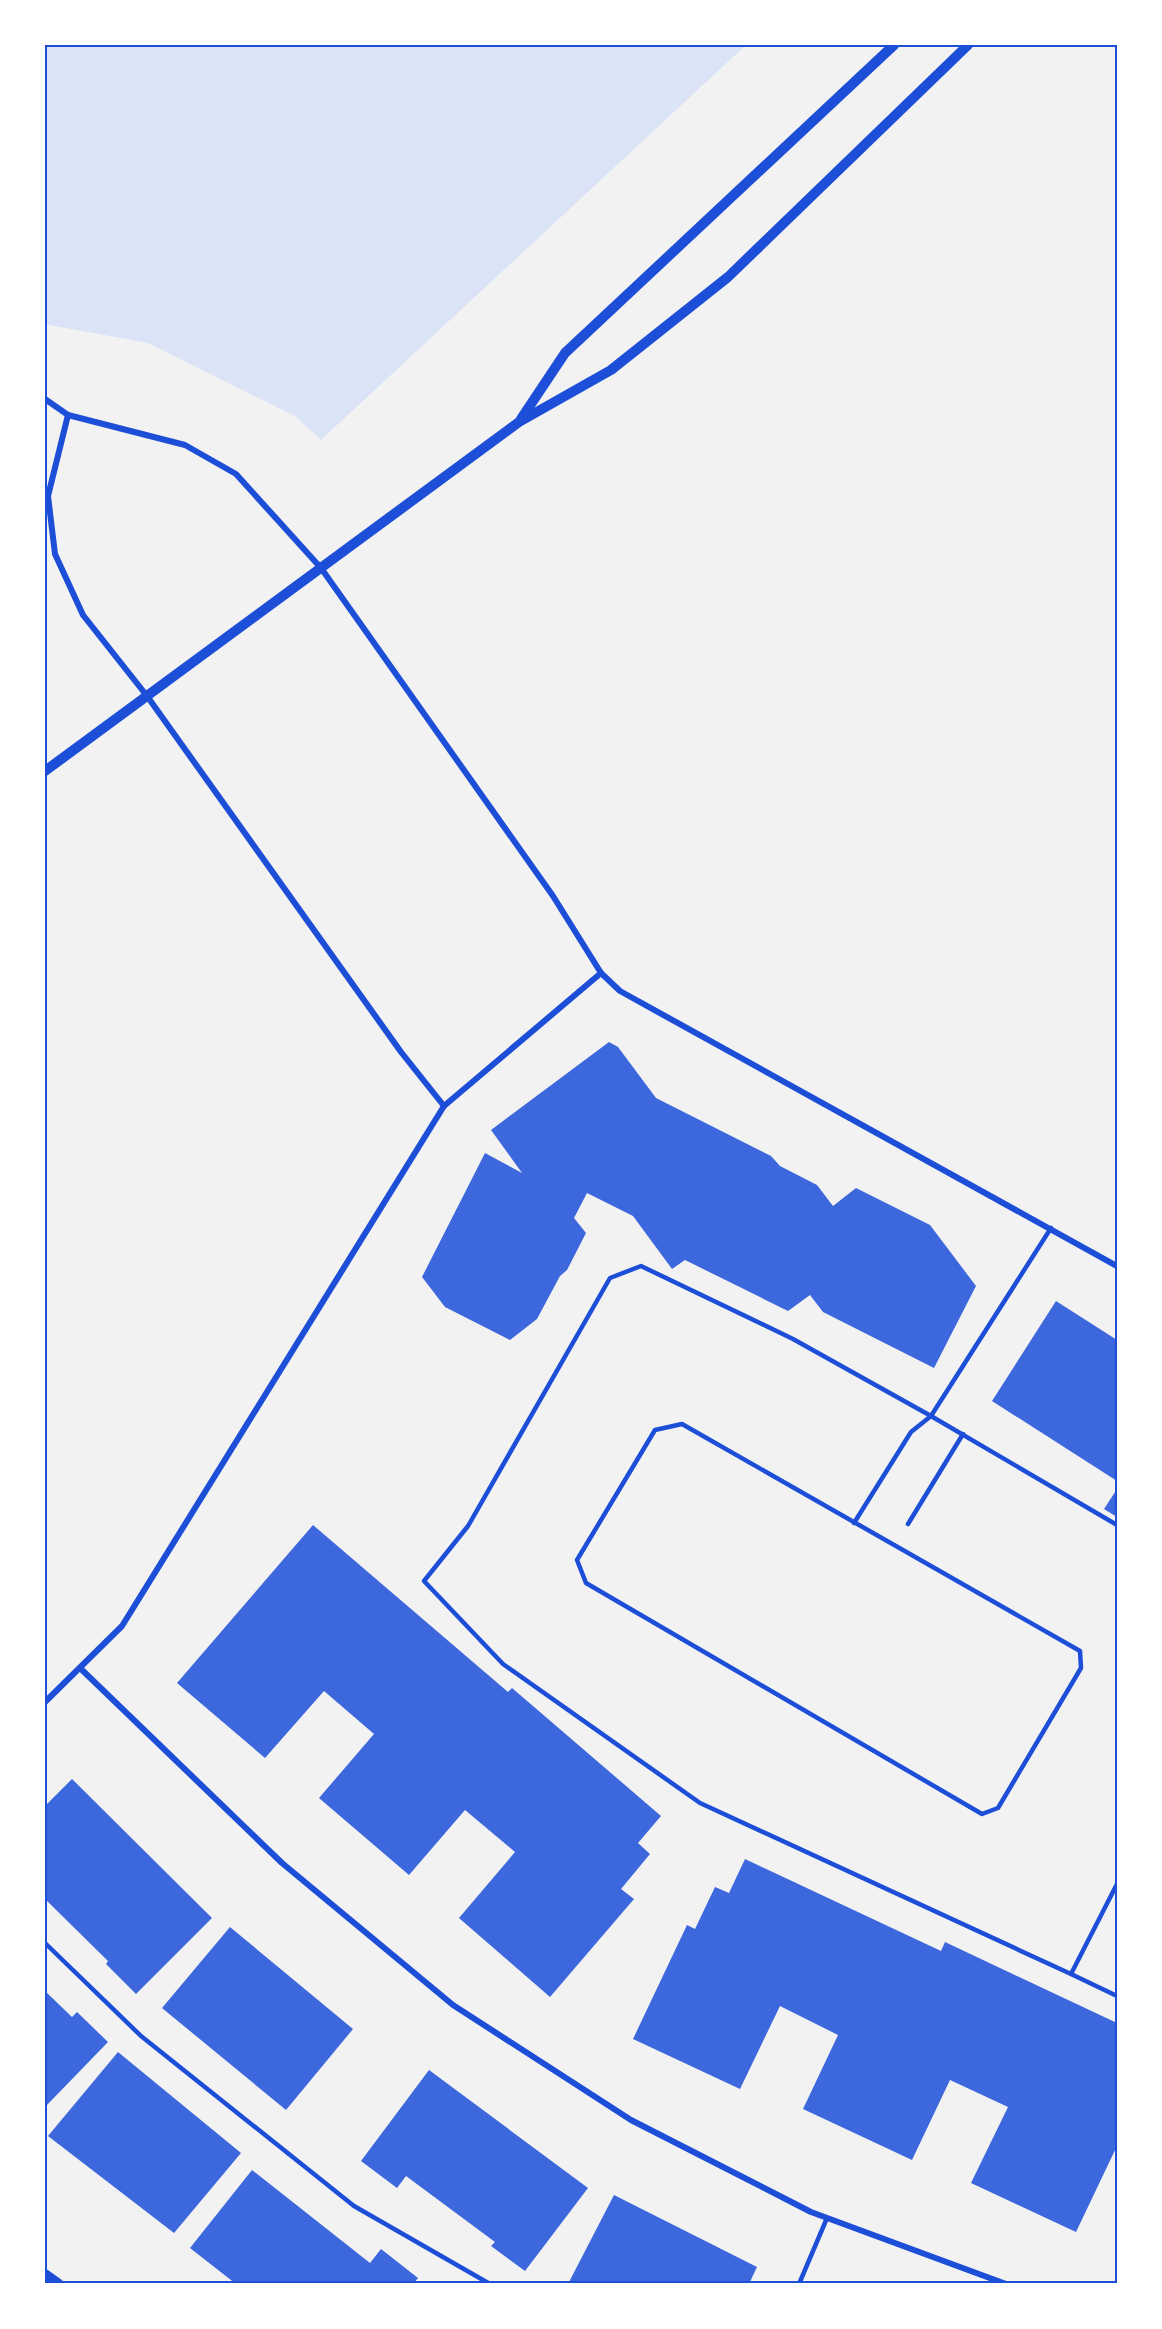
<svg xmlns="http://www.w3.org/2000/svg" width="1162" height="2329" font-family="Signika,sans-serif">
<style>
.green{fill:#dbe4f7}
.building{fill:#3d67dc}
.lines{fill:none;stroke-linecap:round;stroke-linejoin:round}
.service{stroke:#1d4ed8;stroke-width:4.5}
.minor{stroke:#1d4ed8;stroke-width:6}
.tertiary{stroke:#1d4ed8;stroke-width:10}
.neatline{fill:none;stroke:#1d4ed8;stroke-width:2}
</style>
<rect width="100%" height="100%" fill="#f2f2f2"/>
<path class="green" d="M45,45H746L321,440L295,416L148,343L49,325L45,322Z"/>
<g class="building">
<path d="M609,1042L618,1047L656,1098L771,1156L780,1166L817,1185L833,1206L856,1188L930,1225L976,1286L934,1368L823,1312L810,1295L788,1311L685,1260L672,1269L633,1216L587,1193L574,1218L586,1233L567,1270L560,1276L537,1319L510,1340L445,1307L422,1277L485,1153L522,1173L491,1130Z"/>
<path d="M1056,1301L1117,1340V1481L992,1401Z"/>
<path d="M1117,1489V1517L1104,1509Z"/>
<path d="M313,1525L508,1692L512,1688L661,1816L638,1843L650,1854L621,1889L634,1899L550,1997L459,1918L515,1852L465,1810L409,1875L319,1798L374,1734L324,1691L265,1758L177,1683Z"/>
<path d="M72,1779L212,1918L136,1994L106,1964L108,1961L45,1899V1806Z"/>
<path d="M745,1859L941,1951L945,1942L1117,2023V2146L1076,2232L971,2183L1008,2107L950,2080L912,2160L803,2109L838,2035L780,2006L740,2089L633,2039L687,1925L695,1929L715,1887L729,1893Z"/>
<path d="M230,1927L353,2029L286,2110L162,2008Z"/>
<path d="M45,1991L72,2017L77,2012L108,2042L45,2107Z"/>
<path d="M118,2052L241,2153L174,2233L48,2136Z"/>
<path d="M429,2070L588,2188L525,2271L491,2246L495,2242L406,2176L397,2188L361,2161Z"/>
<path d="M252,2170L370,2263L381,2249L418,2278L413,2284H236L190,2248Z"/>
<path d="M614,2195L757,2267L749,2284H568Z"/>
</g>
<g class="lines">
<g class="service">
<path d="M682,1424L1080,1651L1081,1668L998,1808L982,1814L586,1583L577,1560L655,1430Z"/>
<path d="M854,1523L911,1432L931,1416L1051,1228"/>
<path d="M908,1524L963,1434"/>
<path d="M1117,1525L931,1416L793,1339L641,1266L610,1278L468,1526L424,1581L503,1664L700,1803L1071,1974L1117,1884"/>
<path d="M45,1943L141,2036L354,2206L490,2284"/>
<path d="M1071,1974L1117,1996"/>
<path d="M799,2284L827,2218"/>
</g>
<g class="minor">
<path d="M45,399L68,415L185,445L236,474L321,568L553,896L601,973L620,991L1117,1266"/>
<path d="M68,415L48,496L55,554L83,615L147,696L401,1052L444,1106"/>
<path d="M80,1668L282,1863L453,2005L631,2120L811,2212L1006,2284"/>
<path d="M45,1702L122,1626L444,1106L601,973"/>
</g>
<g class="tertiary">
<path d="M521,419L565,353L894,45"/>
<path d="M45,771L519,422L611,370L728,277L968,45"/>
<path d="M45,2274L59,2284"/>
</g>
</g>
<rect width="1162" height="2329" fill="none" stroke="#ffffff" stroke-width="93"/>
<rect x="46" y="46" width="1070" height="2236" class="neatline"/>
</svg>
